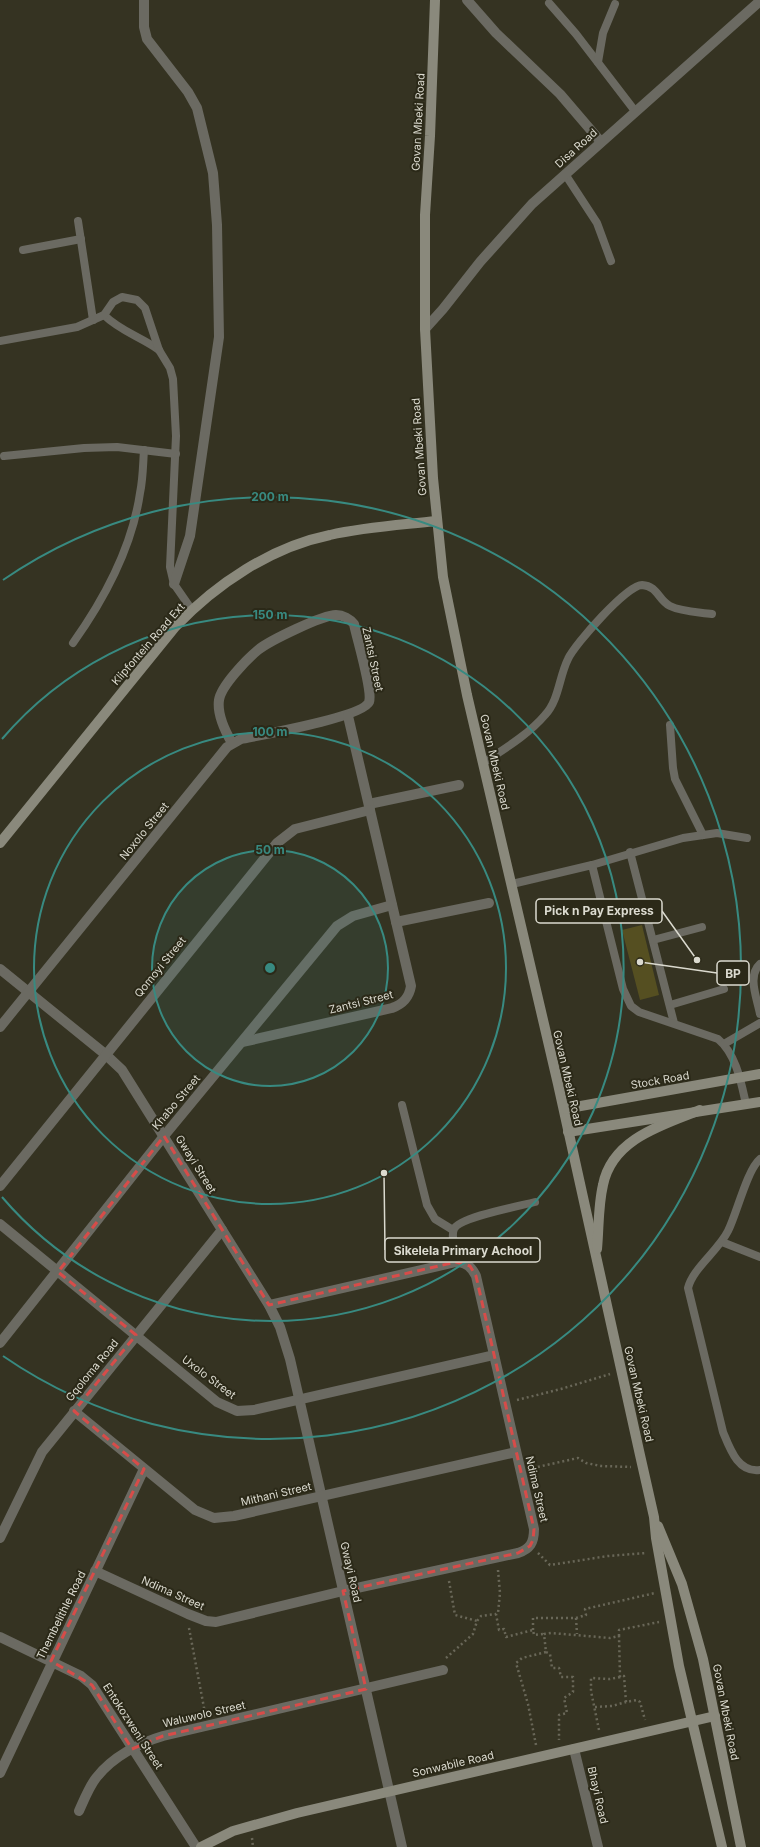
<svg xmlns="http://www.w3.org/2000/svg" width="760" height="1847" font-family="Inter,sans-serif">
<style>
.building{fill:#554f21}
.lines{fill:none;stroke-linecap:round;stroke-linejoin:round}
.path{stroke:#696758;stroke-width:2.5;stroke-dasharray:2 3;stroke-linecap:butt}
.lane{stroke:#6b6a62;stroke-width:8}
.street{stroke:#6b6a62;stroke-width:10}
.secondary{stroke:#8a897c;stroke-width:10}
.marked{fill:none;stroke:#d74c49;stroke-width:3;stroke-dasharray:8 5;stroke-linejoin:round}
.ring{fill:none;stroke:#388a81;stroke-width:2}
.labels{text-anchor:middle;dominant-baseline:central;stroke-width:4;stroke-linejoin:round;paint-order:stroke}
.street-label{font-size:11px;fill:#dbdacf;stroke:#2b2918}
.centre{fill:#388a81;stroke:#2b2918;stroke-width:2}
.ring-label{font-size:12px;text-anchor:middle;font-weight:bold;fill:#388a81;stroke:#2b2918;stroke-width:4;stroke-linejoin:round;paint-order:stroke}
.leader{fill:none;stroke:#dbdacf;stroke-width:1.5}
.callout-dot{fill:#dbdacf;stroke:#2b2918;stroke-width:1.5}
.callout{fill:#2b2918;stroke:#dbdacf;stroke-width:1.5}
.callout-label{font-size:12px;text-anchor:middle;font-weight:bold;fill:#dbdacf}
</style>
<rect width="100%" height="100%" fill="#353322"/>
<path class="building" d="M642,925L659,995L640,1000L622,930Z"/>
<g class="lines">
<g class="path">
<path d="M517,1400L561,1389L610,1374"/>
<path d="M533,1468L578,1458L586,1463L601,1466L631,1467"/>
<path d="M538,1553L550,1565L608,1556L646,1553"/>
<path d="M498,1570L500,1593L498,1613L496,1614L499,1630L504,1629L506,1637L533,1630L534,1635L544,1634"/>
<path d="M449,1581L455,1615L477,1621"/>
<path d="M576,1618L577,1634"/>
<path d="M189,1628L205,1713"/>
<path d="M533,1630V1618H576L586,1615L585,1609L655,1593"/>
<path d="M619,1636V1630L659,1622"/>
<path d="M546,1652L550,1654L552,1668H559L561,1677H573V1692L564,1698L567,1713L559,1715V1740"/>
<path d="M446,1658L473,1634L477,1621L481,1616L496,1614"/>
<path d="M595,1707L612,1706L626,1702"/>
<path d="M599,1730L591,1691V1678L610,1679L620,1677"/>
<path d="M536,1745L528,1704L516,1663L522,1658L546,1652L544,1634L551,1633L610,1638L619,1636L620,1677L624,1676L626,1702L637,1700L640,1702L645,1720"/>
<path d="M252,1838L253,1847"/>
</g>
<g class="lane">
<path d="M549,3L576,34L635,111"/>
<path d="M598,62L603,33L615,4"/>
<path d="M565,174L597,223L611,261"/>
<path d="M78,221L93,320"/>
<path d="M23,250L81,239"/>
<path d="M104,315C120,331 141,337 159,350"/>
<path d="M0,341L77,327L104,315L113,302L122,297L137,300L145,308L159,350L170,368L173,379L176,436L170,567L174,584L192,610"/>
<path d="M4,456L84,448L117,447L176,454"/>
<path d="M73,643C105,598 132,548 140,493C143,479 143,464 144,450"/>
<path d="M670,725L673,768L675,779L703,835"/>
<path d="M483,763C504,749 528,735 545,715C559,700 559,677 568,659C575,644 627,585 642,585C658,586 658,600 670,606C682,612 699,612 712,614"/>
<path d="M630,852L674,1023"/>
<path d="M592,865L683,838L717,833L747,838"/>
<path d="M512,884L592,865L623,989L631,1006L639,1012L718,1039C736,1054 741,1082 746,1104"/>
<path d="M653,940L702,927"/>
<path d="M760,964C747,976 757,998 760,1014"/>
<path d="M670,1005L724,989"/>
<path d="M724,1044L760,1023"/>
<path d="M402,1105L427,1205L435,1219L453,1230"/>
<path d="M760,1159C747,1170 737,1213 728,1231C718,1251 693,1268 688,1288L723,1432C730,1449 738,1473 760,1470"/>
<path d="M722,1242L760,1257"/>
<path d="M459,1262C457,1254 450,1238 454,1229C459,1217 520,1206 535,1202"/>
</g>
<g class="street">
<path d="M144,0V27L147,39L188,92L197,108L213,173L217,225L219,337L190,536L174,584"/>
<path d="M467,0L496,33L560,94L601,142"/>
<path d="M425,329L443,309L480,262L532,204L760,1"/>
<path d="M369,804L459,785"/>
<path d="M396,922L489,903"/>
<path d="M0,969L105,1054L122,1070L269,1305L280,1327L290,1359L402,1847"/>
<path d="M0,1027L227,747L241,739C260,735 363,717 369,702C373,691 357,639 354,624C350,619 343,615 336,615C322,615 269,641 258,650C247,659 221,686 219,700C217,714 225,731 232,743"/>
<path d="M243,1042L392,1008C403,1004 409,998 411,986L348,716"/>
<path d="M0,1186L277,843L295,829L370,810"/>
<path d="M0,1224L217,1402L237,1411L254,1410L494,1355"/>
<path d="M0,1343L164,1136L337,926L353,916L392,905"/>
<path d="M74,1411L195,1510L214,1518L234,1516L516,1452"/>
<path d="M0,1538L42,1452L222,1230"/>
<path d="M95,1571L188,1614L206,1621L216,1622L343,1591L518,1553C530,1549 534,1543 534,1529L476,1276C472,1267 466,1262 456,1262L269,1305"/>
<path d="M0,1637L81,1676L92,1685L196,1847"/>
<path d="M574,1749L598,1847"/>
<path d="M0,1773L144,1469"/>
<path d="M79,1811C84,1800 89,1787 96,1778C112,1757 139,1743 163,1736L443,1670"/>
</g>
<g class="secondary">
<path d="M435,0L430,136L425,215V329L433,478L443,577L467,695L558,1084L640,1455L654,1517L656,1538L679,1666L722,1847"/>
<path d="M0,843L175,627C216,584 271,547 330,535C365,527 401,525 436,521"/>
<path d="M564,1109L760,1074"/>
<path d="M568,1132L760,1102"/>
<path d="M597,1249C599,1228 598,1206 603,1185C612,1139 662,1125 700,1110"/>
<path d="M658,1526L682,1584L703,1659L741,1847"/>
<path d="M201,1847L233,1831L297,1813L715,1716"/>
</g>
</g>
<path class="marked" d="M164,1136L269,1305L456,1262L470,1266L476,1276L534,1529L533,1540L530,1546L518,1553L343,1591L366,1689L163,1736L132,1749L92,1685L51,1661L144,1469L74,1411L136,1335L58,1272Z"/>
<circle cx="270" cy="968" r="118" fill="#388a81" fill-opacity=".12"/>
<g class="ring">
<circle cx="270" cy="968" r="118"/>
<circle cx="270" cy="968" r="236"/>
<path d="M2 739A353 353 0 1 1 2 1197"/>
<path d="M3 580A471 471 0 1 1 3 1356"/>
</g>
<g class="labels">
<g class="street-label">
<text transform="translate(418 122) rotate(-87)">Govan Mbeki Road</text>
<text transform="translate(576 148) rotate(-42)">Disa Road</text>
<text transform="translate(419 447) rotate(-94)">Govan Mbeki Road</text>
<text transform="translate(148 644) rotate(-49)">Klipfontein Road Ext</text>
<text transform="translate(373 659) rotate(78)">Zantsi Street</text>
<text transform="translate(495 762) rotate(77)">Govan Mbeki Road</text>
<text transform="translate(144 831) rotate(-51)">Noxolo Street</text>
<text transform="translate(160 967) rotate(-51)">Qomoyi Street</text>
<text transform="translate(361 1002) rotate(-14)">Zantsi Street</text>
<text transform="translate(568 1078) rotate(77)">Govan Mbeki Road</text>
<text transform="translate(660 1080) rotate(-10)">Stock Road</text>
<text transform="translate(176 1102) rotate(-50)">Khabo Street</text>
<text transform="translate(196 1164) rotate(58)">Gwayi Street</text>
<text transform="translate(92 1370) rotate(-51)">Gqoloma Road</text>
<text transform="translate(209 1377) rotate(37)">Uxolo Street</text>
<text transform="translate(639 1394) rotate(77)">Govan Mbeki Road</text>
<text transform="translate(537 1489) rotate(77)">Ndima Street</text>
<text transform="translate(276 1494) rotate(-13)">Mithani Street</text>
<text transform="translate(351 1572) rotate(77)">Gwayi Road</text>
<text transform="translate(173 1593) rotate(24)">Ndima Street</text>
<text transform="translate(61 1615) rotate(-64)">Thembelithle Road</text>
<text transform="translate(726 1712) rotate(79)">Govan Mbeki Road</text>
<text transform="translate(204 1714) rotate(-13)">Waluwolo Street</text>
<text transform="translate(133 1726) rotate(57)">Entokozweni Street</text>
<text transform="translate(453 1764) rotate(-13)">Sonwabile Road</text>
<text transform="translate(598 1795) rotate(77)">Bhayi Road</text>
</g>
</g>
<circle cx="270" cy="968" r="6" class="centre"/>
<g class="ring-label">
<text x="270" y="501">200 m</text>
<text x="270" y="619">150 m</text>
<text x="270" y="736">100 m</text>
<text x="270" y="854">50 m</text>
</g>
<path class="leader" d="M697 960L662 911M640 962L717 973M384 1173L385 1250"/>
<g class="callout-dot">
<circle cx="697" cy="960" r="4"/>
<circle cx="640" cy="962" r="4"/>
<circle cx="384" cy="1173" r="4"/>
</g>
<g class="callout">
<rect x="536" y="899" width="126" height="24" rx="4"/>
<rect x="717" y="961" width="32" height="24" rx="4"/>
<rect x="385" y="1238" width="155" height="24" rx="4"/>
</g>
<g class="callout-label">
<text x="599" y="915">Pick n Pay Express</text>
<text x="733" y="978">BP</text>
<text x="463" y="1255">Sikelela Primary Achool</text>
</g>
</svg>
